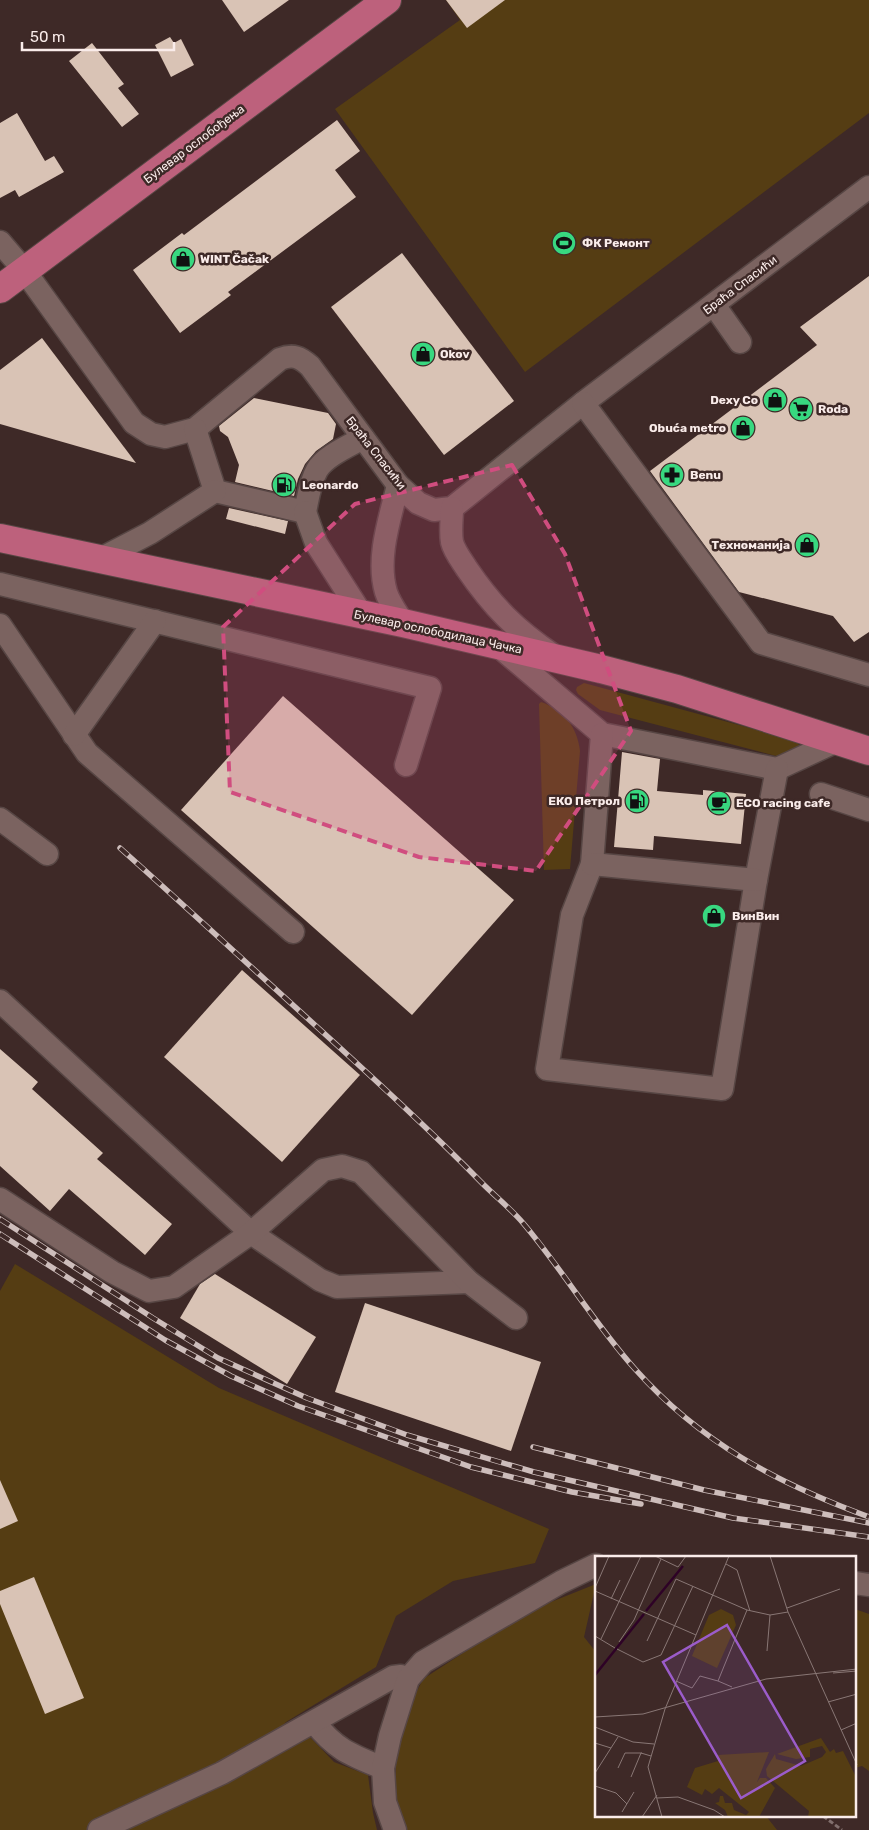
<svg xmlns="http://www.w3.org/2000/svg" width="869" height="1830" font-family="Rubik,sans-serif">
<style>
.green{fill:#553d13}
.building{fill:#d9c3b5}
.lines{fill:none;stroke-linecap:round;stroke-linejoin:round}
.minor-casing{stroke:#574644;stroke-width:25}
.major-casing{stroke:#574644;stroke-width:30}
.path{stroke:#816f6d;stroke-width:3;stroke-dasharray:5 2.5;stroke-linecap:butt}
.minor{stroke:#7b6360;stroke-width:22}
.major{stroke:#bd617c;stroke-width:28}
.rail-casing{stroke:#cdbdbb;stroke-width:5.5}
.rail{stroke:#3e2927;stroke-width:4;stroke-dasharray:11;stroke-linecap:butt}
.marked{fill:#d04d7f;fill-opacity:0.2;stroke:#d04d7f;stroke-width:4;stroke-dasharray:10 6;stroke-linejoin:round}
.labels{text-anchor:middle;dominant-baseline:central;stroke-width:5;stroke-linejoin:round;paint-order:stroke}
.street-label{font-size:12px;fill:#faecea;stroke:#3e2927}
.poi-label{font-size:12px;font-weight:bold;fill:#faecea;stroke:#3e2927;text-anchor:start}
.inset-river{fill:none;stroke:#2e0226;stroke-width:2.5}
.inset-road{fill:none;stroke:#897775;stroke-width:1}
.view{fill:#9b5cca;fill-opacity:0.15;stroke:#9b5cca;stroke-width:2.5}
.inset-edge{fill:none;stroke:#faecea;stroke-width:2.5}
</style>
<rect width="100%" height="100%" fill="#3e2927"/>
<g class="green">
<path d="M446,0H869V113L525,372L335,109L460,20Z"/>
<path d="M584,683L795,740L801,747L783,755L776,756L600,710L578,694L576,690L577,687Z"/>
<path d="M541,702C564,710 577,727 580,751L570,869L544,870L539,704Z"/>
<path d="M15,1264L219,1388L549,1529L535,1563L453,1581L396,1616L376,1667L286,1722L234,1778L308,1735L334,1762L368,1775L373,1813L377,1830H0V1291Z"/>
<path d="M596,1584L584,1637L596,1652V1816H766L777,1830H405L395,1809L396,1765L407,1711L423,1679L500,1629L551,1602Z"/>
<path d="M855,1609L869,1614V1771L862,1766L855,1768Z"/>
</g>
<g class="building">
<path d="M222,0H289L244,32Z"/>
<path d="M446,0H505L467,28Z"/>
<path d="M170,37L174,43L181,39L194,65L171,77L155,45Z"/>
<path d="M92,43L124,84L118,88L139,114L122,127L69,61Z"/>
<path d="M17,113L45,161L54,156L64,172L19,197L15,190L0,198V123Z"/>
<path d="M337,120L360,151L335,170L356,197L228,292L231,295L180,333L133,270L182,233L184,235Z"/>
<path d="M402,253L514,401L444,455L331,307Z"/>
<path d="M869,276V632L854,642L833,616L739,592L650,471L817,345L800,327Z"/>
<path d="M42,338L136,463L0,424V370Z"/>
<path d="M254,398L328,413L336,424L333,439L316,451L305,464L298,479L294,496L235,482L239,465L228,437L220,431L219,426Z"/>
<path d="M229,508L288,521L285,534L226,519Z"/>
<path d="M283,696L514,900L412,1015L181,810Z"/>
<path d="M622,752L660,759L657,791L703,795V790L746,794L741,844L654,836L653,850L614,847Z"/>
<path d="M242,970L360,1075L282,1162L164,1057Z"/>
<path d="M0,1049L38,1082L32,1089L103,1153L97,1159L172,1224L145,1255L69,1189L50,1211L0,1166Z"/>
<path d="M215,1274L316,1337L287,1384L180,1318L200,1284Z"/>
<path d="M365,1303L541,1362L511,1451L335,1392Z"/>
<path d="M0,1480L18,1521L0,1529Z"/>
<path d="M34,1577L84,1698L45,1714L0,1604V1591Z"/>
</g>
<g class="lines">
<g class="minor-casing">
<g id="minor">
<path d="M0,242L24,270L134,423L151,434L165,437L195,429L280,359C293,354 300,357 310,366L398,485L418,503L434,510L452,508L583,403L869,187"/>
<path d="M714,305L740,342"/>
<path d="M583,403L761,643L869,675"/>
<path d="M195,429L215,491L305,512C308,498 310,482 317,470C325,456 349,446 363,438"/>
<path d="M398,485C390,518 376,558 386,592C389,602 397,613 403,623"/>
<path d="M452,508C452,519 450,531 452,542C454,551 462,561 467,569C493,607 515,629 553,655"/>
<path d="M305,512L316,543L362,615"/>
<path d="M100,559L150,533L215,491"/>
<path d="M0,584L430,688L406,765"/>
<path d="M0,625L87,753L293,932"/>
<path d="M496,644L602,734L777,769L837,741"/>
<path d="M602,734L592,864L572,915L547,1069L722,1089L756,880L777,769"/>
<path d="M74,735L155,621"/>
<path d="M821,794L869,810"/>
<path d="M0,819L47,854"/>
<path d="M592,864L756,880"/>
<path d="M0,1001L251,1233L320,1280L337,1287L469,1282"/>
<path d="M0,1199L112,1272L149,1291L174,1287L251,1233L323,1170L342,1166L361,1172L469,1282L516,1318"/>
<path d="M855,1583L869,1585"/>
<path d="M314,1722C336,1750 351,1755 383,1768"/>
<path d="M99,1830L222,1773L393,1677L401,1676L408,1679"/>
<path d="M395,1830L385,1802L383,1768L390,1736L408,1679L423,1662L561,1582L596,1565"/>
</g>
</g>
<g class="major-casing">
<g id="major">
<path d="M0,289L387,0"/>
<path d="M0,538L403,623L601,669L677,689L869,751"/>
</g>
</g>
<path class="path" d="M823,1816L842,1830"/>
<use href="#minor" class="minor"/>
<use href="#major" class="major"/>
<g class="rail-casing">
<g id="rail">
<path d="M120,848C186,907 251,967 316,1026C373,1078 429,1129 483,1184C496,1197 511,1209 523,1223C562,1269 594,1323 635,1369C701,1443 777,1483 869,1517"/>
<path d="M0,1219L153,1318L218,1358L307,1398L407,1435L534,1472L733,1518L869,1537"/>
<path d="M0,1234L165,1340L231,1376L298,1406L471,1467L572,1492L641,1504"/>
<path d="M533,1447L704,1490L869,1523"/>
</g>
</g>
<use href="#rail" class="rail"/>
</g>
<path class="marked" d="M512,465L565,554L631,731L536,871L419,857L230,792L223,627L355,504Z"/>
<defs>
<g id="stadium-disc" transform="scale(1.25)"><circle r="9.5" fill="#38d880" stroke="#3e2927"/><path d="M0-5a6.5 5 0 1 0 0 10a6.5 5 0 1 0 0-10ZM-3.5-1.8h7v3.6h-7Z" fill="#111"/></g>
<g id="shop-disc" transform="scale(1.25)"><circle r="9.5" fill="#38d880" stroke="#3e2927"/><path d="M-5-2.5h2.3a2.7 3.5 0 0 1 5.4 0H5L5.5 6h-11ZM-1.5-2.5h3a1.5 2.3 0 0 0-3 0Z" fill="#111"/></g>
<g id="supermarket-disc" transform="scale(1.25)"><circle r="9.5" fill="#38d880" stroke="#3e2927"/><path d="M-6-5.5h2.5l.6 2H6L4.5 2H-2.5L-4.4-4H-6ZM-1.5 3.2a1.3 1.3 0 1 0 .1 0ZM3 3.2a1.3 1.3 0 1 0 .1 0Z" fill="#111"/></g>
<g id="pharmacy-disc" transform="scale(1.25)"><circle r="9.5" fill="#38d880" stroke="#3e2927"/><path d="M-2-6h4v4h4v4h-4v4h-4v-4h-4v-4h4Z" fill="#111"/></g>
<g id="fuel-disc" transform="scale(1.25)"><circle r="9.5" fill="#38d880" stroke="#3e2927"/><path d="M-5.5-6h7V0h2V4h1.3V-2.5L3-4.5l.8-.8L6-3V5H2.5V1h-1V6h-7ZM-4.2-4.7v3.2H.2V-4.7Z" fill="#111"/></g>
<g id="cafe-disc" transform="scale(1.25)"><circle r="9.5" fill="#38d880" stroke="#3e2927"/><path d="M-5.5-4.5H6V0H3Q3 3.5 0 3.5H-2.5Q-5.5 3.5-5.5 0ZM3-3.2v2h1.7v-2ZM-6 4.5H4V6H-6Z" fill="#111"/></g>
</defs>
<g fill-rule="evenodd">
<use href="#stadium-disc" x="564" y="243"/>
<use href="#shop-disc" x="183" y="259"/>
<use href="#shop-disc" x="423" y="354"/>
<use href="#shop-disc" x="775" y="400"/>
<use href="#supermarket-disc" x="801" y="409"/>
<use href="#shop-disc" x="743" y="428"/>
<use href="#pharmacy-disc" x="672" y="475"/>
<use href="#fuel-disc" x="284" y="485"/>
<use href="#shop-disc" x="807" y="545"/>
<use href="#fuel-disc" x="637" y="801"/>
<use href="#cafe-disc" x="719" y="803"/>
<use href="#shop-disc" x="714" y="916"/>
</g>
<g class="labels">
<g class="street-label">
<text transform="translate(194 144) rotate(-37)">Булевар ослобођења</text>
<text transform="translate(740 285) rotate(-37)">Браћа Спасићи</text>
<text transform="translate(376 453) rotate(52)">Браћа Спасићи</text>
<text transform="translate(438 632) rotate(12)">Булевар ослободилаца Чачка</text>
</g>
<g class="poi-label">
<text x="582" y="243">ФК Ремонт</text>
<text x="200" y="259">WINT Čačak</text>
<text x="440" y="354">Okov</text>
<text x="758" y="400" text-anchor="end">Dexy Co</text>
<text x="818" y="409">Roda</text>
<text x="726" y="428" text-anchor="end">Obuća metro</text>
<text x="690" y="475">Benu</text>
<text x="302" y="485">Leonardo</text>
<text x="790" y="545" text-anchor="end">Техноманија</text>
<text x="620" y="801" text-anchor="end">ЕКО Петрол</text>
<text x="736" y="803">ECO racing cafe</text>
<text x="732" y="916">ВинВин</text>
</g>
</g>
<g transform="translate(595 1556)">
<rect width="261" height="261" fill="#3e2927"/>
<path d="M126,53L138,59L141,69L122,112L97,100L114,59ZM226,182L235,196L239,193L241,197L248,195L261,221V261H213L214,255L172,220L171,213L180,198L181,203L206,210L227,201L231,196L227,190L215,193V201L201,203L182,198ZM174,196L162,226L165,222H171L180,232L164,261H133L130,254L120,247L124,246L125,240H128L130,247H137L139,254L151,259L154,256L124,232L117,238L110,233L107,239L92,231L100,212L123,205V199Z" fill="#553d13"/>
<path class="inset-river" d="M51,55L88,10M0,119L49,58"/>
<path class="inset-road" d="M60,0L83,11L91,0M175,0L193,56L262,209M131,8L142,14L155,55M0,32L14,0M0,35L101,79M16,43L25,24M192,52L245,33M0,80L20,92M6,83L46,0M52,85L81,23L152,54L175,59L193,56M24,86L39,64L66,3M22,93L48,106L66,99L98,30M172,95L175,59M238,117L262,115M81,125L97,132L105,120L123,125L152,54M123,125L137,131M233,146L262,138M70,153L134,0M0,161L48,158L171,123L262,113M0,171L38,186L59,188M246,174L262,167M0,187L16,192M23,212L30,197H47M0,217L23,181M36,221L46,197L56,200M0,230L21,237L32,248M62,242L83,241L119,254L130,261M27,256L39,236M47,261L62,239M67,261L53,211L70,153"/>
<path class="view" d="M132,69L210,205L146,242L68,106Z"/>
<rect width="261" height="261" class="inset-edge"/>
</g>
<path d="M22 42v8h152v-8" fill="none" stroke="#faecea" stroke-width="2.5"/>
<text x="30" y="42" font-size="15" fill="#faecea" stroke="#3e2927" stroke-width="4" paint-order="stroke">50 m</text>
</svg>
